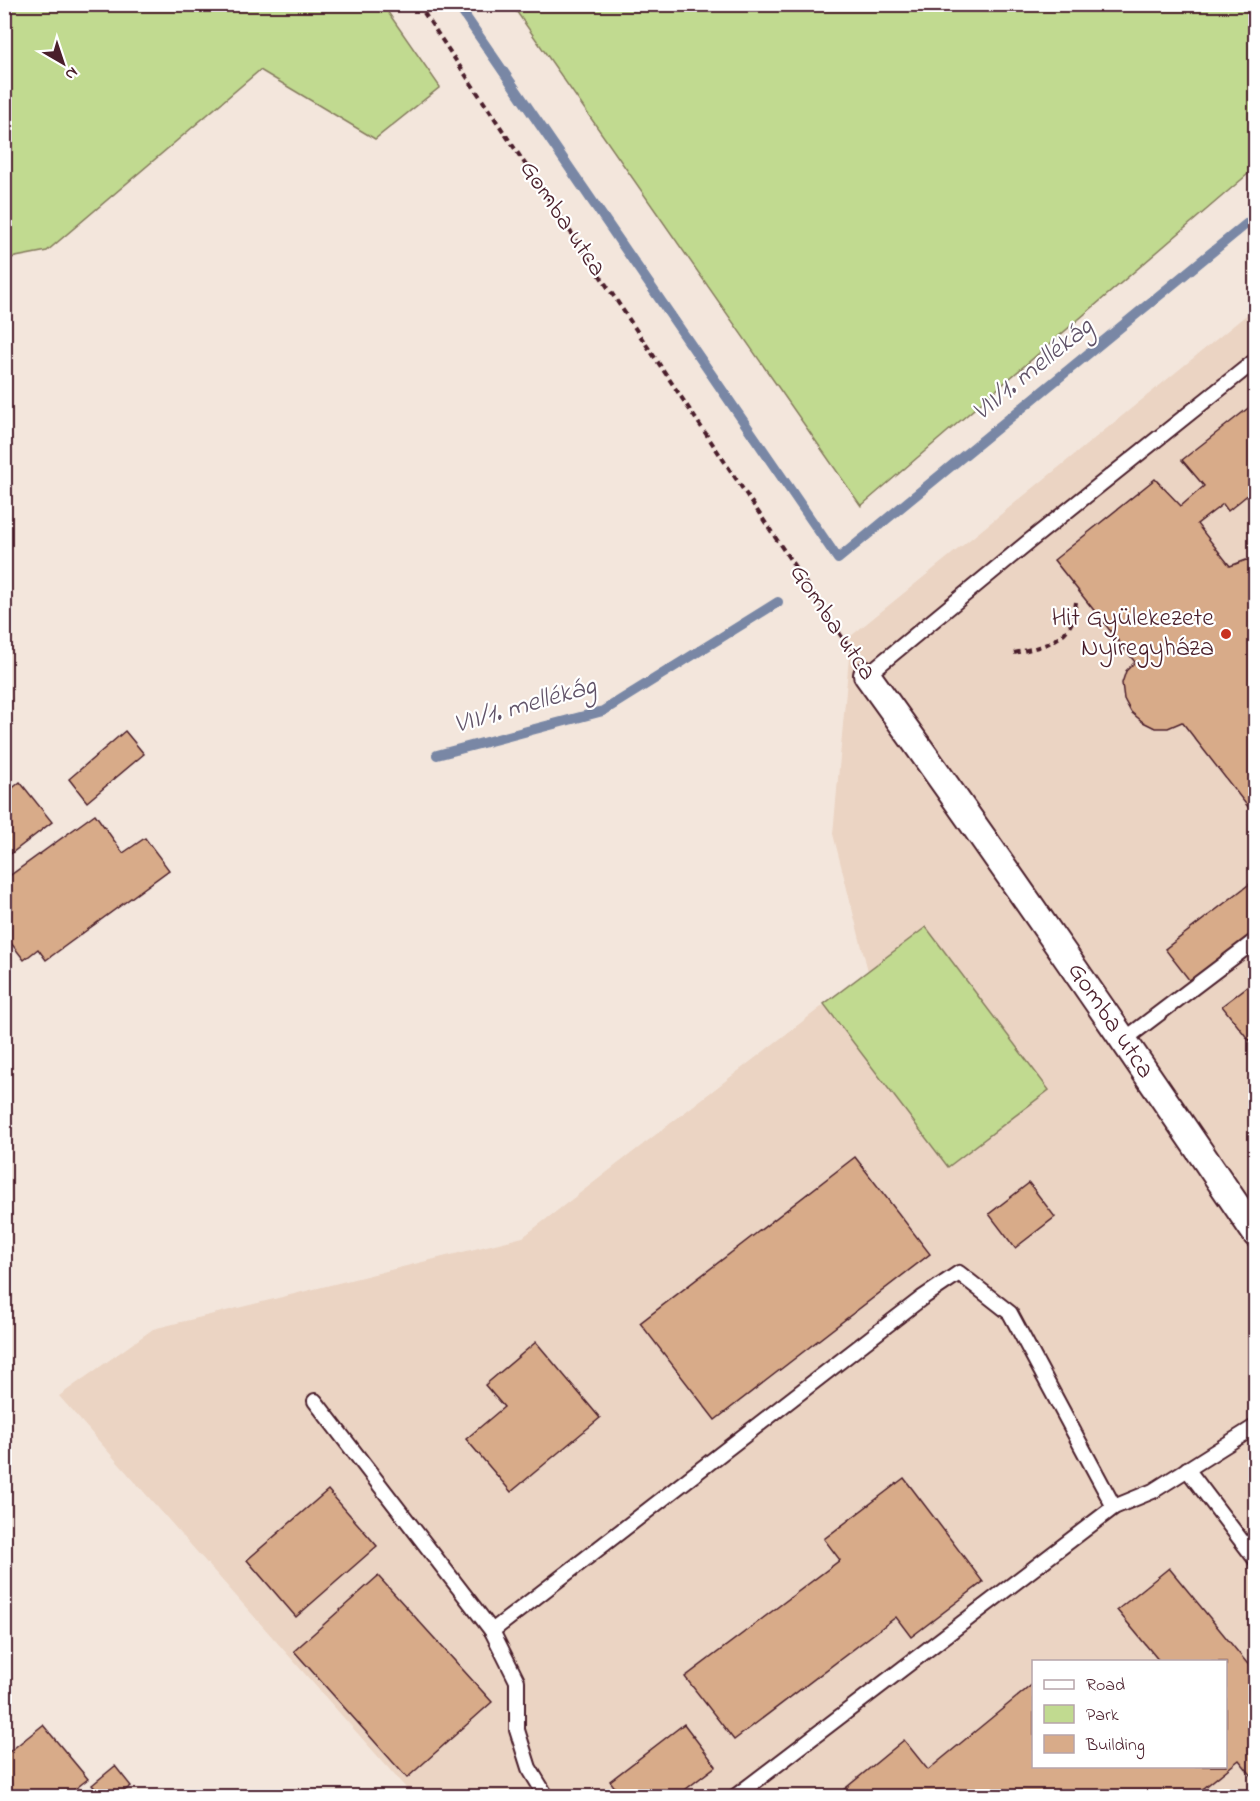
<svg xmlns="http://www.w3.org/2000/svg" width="1260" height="1801" font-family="'Indie Flower',sans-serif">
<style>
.built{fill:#ebd4c3;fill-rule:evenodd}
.green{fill:#c1da90;stroke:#867c5e;stroke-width:1.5}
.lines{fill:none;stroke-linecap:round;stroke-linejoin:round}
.stream{stroke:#7987a5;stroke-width:10}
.building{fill:#d8ab89;stroke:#4a1f2b;stroke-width:1.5}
.lane-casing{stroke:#4a1f2b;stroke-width:18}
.street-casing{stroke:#4a1f2b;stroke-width:30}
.path{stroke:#4a1f2b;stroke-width:4;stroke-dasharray:6 4.5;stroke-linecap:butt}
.lane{stroke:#fff;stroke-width:14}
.street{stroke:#fff;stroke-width:26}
.poi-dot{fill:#c8321e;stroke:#fff;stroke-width:2}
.labels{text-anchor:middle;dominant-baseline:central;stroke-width:4.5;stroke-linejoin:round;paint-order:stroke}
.street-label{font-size:26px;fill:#4a1f2b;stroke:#fff}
.poi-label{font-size:26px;fill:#4a1f2b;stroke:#fff;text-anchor:end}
.water-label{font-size:27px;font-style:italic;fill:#615368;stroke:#fff}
</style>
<rect width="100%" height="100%" fill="#f3e6dc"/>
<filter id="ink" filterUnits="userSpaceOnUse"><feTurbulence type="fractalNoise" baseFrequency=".0167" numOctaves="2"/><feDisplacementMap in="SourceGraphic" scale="12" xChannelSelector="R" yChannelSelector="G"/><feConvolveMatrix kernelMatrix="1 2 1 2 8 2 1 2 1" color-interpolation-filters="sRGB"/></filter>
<g filter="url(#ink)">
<path class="built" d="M1255,308V1796H413L59,1396L153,1329L523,1237L868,971L833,834L851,636ZM1034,1662H1226V1766H1034Z"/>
<g class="green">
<path d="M5,4L383,5L440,87L375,139L260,70L47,251L5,259Z"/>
<path d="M512,5H1255V168L861,506Z"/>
<path d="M926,927L1049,1090L948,1167L824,1004Z"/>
</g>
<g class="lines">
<g class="stream">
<path d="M457,4L838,559L1256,216"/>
<path d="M437,755L603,711L778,602"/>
</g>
</g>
<g class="building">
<path d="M1256,402V488L1228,511L1223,504L1197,524L1230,566L1246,560L1256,561V809L1252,812L1182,722L1168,728H1155L1143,722L1131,712L1124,699L1122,683L1126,671L1135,662L1054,560L1155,479L1181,506L1204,486L1182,460Z"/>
<path d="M125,731L144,754L87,802L69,779Z"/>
<path d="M20,782L52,822L4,859V795Z"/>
<path d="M95,814L123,853L145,838L169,870L46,960L38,949L24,960L4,934V880Z"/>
<path d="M1256,879V931L1190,981L1165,949Z"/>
<path d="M1256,980V1041L1252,1044L1222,1006Z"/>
<path d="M855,1157L930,1254L715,1420L640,1323Z"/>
<path d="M1029,1183L1055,1217L1015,1248L989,1214Z"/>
<path d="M536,1342L600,1418L511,1492L466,1439L504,1407L485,1385Z"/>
<path d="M904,1478L983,1582L911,1637L896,1617L734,1740L685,1677L840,1560L824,1539Z"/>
<path d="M328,1490L377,1546L296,1617L247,1560Z"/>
<path d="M1169,1568L1256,1674V1781L1239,1760L1194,1796H836L904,1740L928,1770L1034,1683V1766H1226V1662H1160L1117,1610Z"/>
<path d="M378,1576L492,1702L407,1778L294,1651Z"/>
<path d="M684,1724L716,1766L677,1796H621L610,1781Z"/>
<path d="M43,1725L88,1779L66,1796H4V1756Z"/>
<path d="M115,1766L131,1786L117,1796H102L92,1785Z"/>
</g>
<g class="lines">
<g class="lane-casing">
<g id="lane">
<path d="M867,675L1027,543L1256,360"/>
<path d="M1124,1040L1256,940"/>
<path d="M315,1401L492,1631L517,1681V1730L529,1768L546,1796"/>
<path d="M1187,1469L1256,1560"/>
<path d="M492,1631L922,1298L959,1273L1010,1313L1114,1507"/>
<path d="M736,1796L1114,1507L1153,1491L1256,1426"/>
</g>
</g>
<g class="street-casing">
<path id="street" d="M867,675C1000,859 1128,1046 1256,1234"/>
</g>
<g class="path">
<path d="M418,4L852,652"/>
<path d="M1014,653C1035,648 1062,644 1072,622C1074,616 1075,609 1076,602"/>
</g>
<use href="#lane" class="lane"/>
<use href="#street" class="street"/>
</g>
</g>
<circle class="poi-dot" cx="1226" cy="634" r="6"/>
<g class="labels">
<g class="street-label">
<text transform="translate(562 219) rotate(56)">Gomba utca</text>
<text transform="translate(832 623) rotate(56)">Gomba utca</text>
<text transform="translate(1110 1021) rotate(56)">Gomba utca</text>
</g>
<g class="poi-label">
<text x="1214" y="619">Hit Gyülekezete<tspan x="1214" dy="30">Nyíregyháza</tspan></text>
</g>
<g class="water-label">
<text transform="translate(1033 370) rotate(-39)">VII/1. mellékág</text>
<text transform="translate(525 706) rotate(-16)">VII/1. mellékág</text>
</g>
</g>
<rect width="1260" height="1801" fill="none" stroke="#fff" stroke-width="24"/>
<rect x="12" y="12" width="1236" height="1777" fill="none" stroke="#4a1f2b" stroke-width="2" filter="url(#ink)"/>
<rect x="1032" y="1660" width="195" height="108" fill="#ffffff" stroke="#b7a5aa" stroke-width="1.5"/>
<rect x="1044" y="1680" width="30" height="9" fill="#ffffff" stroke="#b7a5aa" stroke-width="1.5"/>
<text x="1086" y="1690" font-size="18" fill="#4a1f2b">Road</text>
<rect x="1044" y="1705" width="30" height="18" fill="#c1da90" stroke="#b7a5aa" stroke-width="1.5"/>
<text x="1086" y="1720" font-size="18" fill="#4a1f2b">Park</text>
<rect x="1044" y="1735" width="30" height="18" fill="#d8ab89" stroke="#b7a5aa" stroke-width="1.5"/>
<text x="1086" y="1750" font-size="18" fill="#4a1f2b">Building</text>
<g transform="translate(63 63) rotate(141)" stroke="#ffffff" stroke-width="4.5" paint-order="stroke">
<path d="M0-4.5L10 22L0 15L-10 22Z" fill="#4a1f2b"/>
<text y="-9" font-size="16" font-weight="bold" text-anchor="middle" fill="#4a1f2b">N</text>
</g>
</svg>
